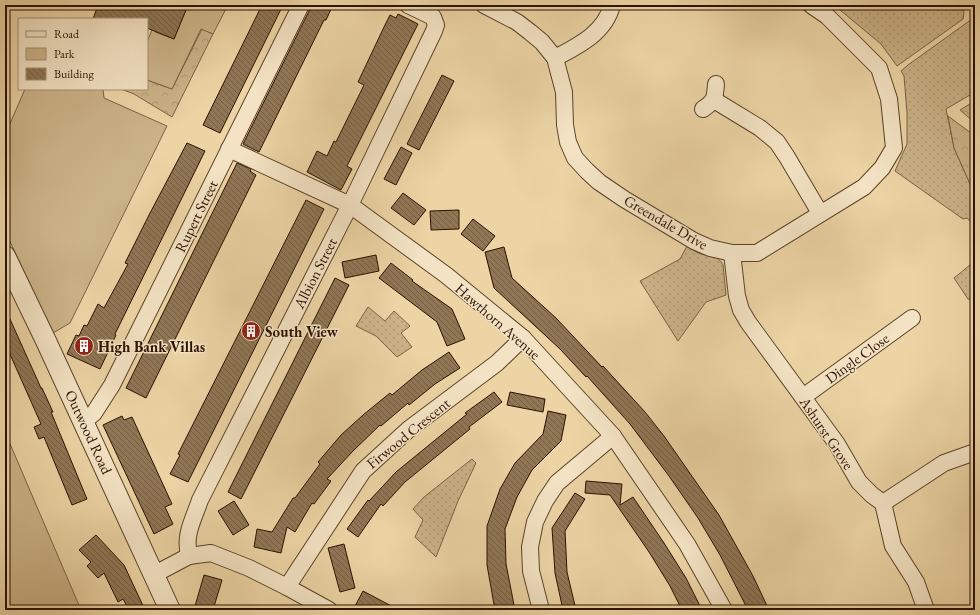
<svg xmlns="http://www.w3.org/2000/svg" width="980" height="615" font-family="'EB Garamond',serif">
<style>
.grass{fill:url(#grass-dots);stroke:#7b6244}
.forest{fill:url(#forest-crowns);stroke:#7b6244}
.park{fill:#cbb388;stroke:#7b6244}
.building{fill:url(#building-back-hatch);stroke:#2b1100}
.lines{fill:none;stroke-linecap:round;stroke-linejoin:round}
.minor-casing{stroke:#5b4229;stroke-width:18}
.tertiary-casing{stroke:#5b4229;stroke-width:22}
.minor{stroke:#f3e3c4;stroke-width:16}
.tertiary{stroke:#f3e3c4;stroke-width:20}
.labels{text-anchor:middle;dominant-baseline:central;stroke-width:3;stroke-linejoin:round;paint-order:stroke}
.street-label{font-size:15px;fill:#2b1100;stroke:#f3e3c4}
.poi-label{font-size:15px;font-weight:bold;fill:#2b1100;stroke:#f3e3c4;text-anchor:start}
</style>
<defs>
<pattern id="grass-dots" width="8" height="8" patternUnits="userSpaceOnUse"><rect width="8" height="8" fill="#cbb388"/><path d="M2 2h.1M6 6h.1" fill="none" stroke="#ae9974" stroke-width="1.8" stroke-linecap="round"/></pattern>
<pattern id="forest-crowns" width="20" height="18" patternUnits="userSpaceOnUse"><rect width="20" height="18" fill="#cbb388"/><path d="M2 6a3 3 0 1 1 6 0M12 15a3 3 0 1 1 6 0" fill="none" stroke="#ae9974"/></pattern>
<pattern id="building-back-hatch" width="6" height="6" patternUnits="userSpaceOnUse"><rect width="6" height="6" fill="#8f7655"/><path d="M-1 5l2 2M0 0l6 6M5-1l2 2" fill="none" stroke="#755f44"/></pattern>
</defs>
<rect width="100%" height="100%" fill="#ecd4a4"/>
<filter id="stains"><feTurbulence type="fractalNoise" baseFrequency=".005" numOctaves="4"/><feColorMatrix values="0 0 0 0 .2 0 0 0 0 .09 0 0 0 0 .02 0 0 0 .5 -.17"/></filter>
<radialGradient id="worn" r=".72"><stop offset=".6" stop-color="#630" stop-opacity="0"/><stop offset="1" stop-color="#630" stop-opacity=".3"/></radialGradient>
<g class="grass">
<path d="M844,5H960L964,12L963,19L897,66L881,44L840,10Z"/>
<path d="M975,18V92L946,109L954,148L975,195V233L972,229L974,226L967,218L963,219L895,171L907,144V113L904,76L901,71L908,65L972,19Z"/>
<path d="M687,246C690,248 694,251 698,253C708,257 718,254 723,265L726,295L706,302L678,341L640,281L680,259Z"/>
<path d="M975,261V301L968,299L954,278Z"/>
<path d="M368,307L385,321L394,311L410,326L401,333L412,347L397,357L376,336L356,326Z"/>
<path d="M472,459L476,463L458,501L436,557L415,537L423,520L413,509L424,497Z"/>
</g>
<g class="forest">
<path d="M202,29L213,34L172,117L134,94L121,89H147V80L172,89Z"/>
<path d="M975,101V123L960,110Z"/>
<path d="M948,116L975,136V195L954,148Z"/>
</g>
<g class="park">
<path d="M188,5H228L213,34L201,29L172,89L147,80V42L156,20L159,21L155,32L174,39Z"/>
<path d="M25,89H103L104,98L167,126L70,323L53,333L5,231V135Z"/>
<path d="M5,432L81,610H5Z"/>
</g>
<g class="building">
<path d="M98,5H188L174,39L147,28V19H93Z"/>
<path d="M262,5H283L220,133L203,125Z"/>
<path d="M310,5H333L326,20H324L259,152L243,144L310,9Z"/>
<path d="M398,14L418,24L347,166L352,169L341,190L307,172L317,151L327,156L334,141L336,142L364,85L358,82L384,27L390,15L396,18Z"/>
<path d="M442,75L454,81L419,150L407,144Z"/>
<path d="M187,143L205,151L115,334L116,335L100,369L67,354L76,335L79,336L84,325L87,326L98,304L104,308L128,264L125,263L149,215Z"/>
<path d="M401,147L412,153L396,185L384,179Z"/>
<path d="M237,163L251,169L250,171L256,175L146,398L126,388Z"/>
<path d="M403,193L426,210L414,225L391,208Z"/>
<path d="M306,200L324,209L188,482L170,474L180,455L178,454Z"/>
<path d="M459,210V229L431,230L430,211Z"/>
<path d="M473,219L495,236L483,251L461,234Z"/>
<path d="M504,247L512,278L556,318L602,367L603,366L645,412L664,436L719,515L753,576L769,610H748L720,555L698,518L669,476L630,424L587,376L586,377L560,349L494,288L485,252Z"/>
<path d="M376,255L379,271L345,278L342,262Z"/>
<path d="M391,263L413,280L412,281L452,309L465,339L447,346L437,322L379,278Z"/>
<path d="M335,278L349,285L241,499L228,492Z"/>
<path d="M5,308L41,388H42L53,412H51L87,499L72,505L44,437L39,439L34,427L41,424L9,352H8L5,346Z"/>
<path d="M449,352L460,368L435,384L409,405L408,403L381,426L380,425L353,451L327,479L331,481L314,504L312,503L295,532L287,527L281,553L254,547L257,529L272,532L293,498H295L320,464L318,462L341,435L363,415L390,393L392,395L422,370Z"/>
<path d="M494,392L502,402L469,427L470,429L405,482L383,506L381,504L358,537L347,529L368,500L369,501L396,472L467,414L465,413Z"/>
<path d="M510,392L545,399L543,412L507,405Z"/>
<path d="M548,411L566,415L561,441L532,470L517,497L505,529L506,564L515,610H495L487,565V526L500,489L515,463L543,434Z"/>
<path d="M122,416L124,420L132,417L172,504L165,507L173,524L154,534L103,425Z"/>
<path d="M586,481L622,484L620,505L633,497L664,543L686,578L702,610H682L670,586L649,552L610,495L585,493Z"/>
<path d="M575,493L585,499L565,531L567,572L576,610H563L555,573L552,528Z"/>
<path d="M234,501L249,525L233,535L218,511Z"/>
<path d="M96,535L124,565L145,610H129L123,599L118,602L104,573L98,578L87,566L91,562L79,550Z"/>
<path d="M344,544L355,588L340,592L328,548Z"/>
<path d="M204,575L222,580L213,610H208L195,606Z"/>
<path d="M363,591L399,610H353Z"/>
</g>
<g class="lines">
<g class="minor-casing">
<g id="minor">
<path d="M484,5L517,22L530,32L542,42L555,58L564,92L565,125L568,142L575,158L587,171L599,182L624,199L694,241L710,248L732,253H757L864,187L882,168L894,148L889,99L879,68L827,16L811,5"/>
<path d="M555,58C578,46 605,33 612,5"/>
<path d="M714,100L760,128L777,142L787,157L820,213"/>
<path d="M703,109C715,101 715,98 716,84"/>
<path d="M229,149L350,205L446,275L523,338L613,436L687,544L724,610"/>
<path d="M732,253L737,296L741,310L748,322L837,444L859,482L872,495L883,503L893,546L916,582L926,610"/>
<path d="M803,397L912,318"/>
<path d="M83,422L94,413L112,385L301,5"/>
<path d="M883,503L944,463L975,452"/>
<path d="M189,556L211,553L249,568L287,587L329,610"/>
<path d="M153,575L189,556C184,534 193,521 200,500L350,205L434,31L436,25L433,17L408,5"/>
<path d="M287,587L363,471L409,429L497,363L523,338"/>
<path d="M541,610L531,571L530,547L535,522L545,501L557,483L613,436"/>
</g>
</g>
<g class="tertiary-casing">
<path id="tertiary" d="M5,256L46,341L170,610"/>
</g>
<use href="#minor" class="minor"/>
<use href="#tertiary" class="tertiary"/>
</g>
<defs>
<g id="building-disc" transform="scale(1)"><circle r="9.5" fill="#8f2418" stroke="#f3e3c4"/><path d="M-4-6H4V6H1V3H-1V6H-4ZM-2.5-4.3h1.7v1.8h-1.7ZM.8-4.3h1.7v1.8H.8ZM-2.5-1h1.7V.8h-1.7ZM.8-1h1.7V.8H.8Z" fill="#fff"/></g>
</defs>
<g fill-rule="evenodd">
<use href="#building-disc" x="251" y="331"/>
<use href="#building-disc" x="84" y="346"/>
</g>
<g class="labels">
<g class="street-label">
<text transform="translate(196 216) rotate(-64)">Rupert Street</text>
<text transform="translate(666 222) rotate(30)">Greendale Drive</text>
<text transform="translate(315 273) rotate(-63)">Albion Street</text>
<text transform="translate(498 321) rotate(41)">Hawthorn Avenue</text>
<text transform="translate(857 358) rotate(-36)">Dingle Close</text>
<text transform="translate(89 432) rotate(65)">Outwood Road</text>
<text transform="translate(408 433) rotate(-39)">Firwood Crescent</text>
<text transform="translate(827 433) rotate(56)">Ashurst Grove</text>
</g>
<g class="poi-label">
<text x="265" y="331">South View</text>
<text x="98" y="346">High Bank Villas</text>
</g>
</g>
<rect width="980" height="615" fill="none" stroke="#ecd4a4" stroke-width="20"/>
<rect x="6" y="6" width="968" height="603" fill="none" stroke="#2b1100" stroke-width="2"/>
<rect x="10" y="10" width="960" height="595" fill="none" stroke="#2b1100"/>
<rect x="18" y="18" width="130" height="72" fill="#f3e3c4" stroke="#a38f76"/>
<rect x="26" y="31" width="20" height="6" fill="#f3e3c4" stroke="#a38f76"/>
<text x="54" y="38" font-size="12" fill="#2b1100">Road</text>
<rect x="26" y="48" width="20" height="12" fill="#cbb388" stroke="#a38f76"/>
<text x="54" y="58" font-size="12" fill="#2b1100">Park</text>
<rect x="26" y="68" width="20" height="12" fill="url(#building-back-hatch)" stroke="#a38f76"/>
<text x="54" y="78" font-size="12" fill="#2b1100">Building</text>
<rect width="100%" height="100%" filter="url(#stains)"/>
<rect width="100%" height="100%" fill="url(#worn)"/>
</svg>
